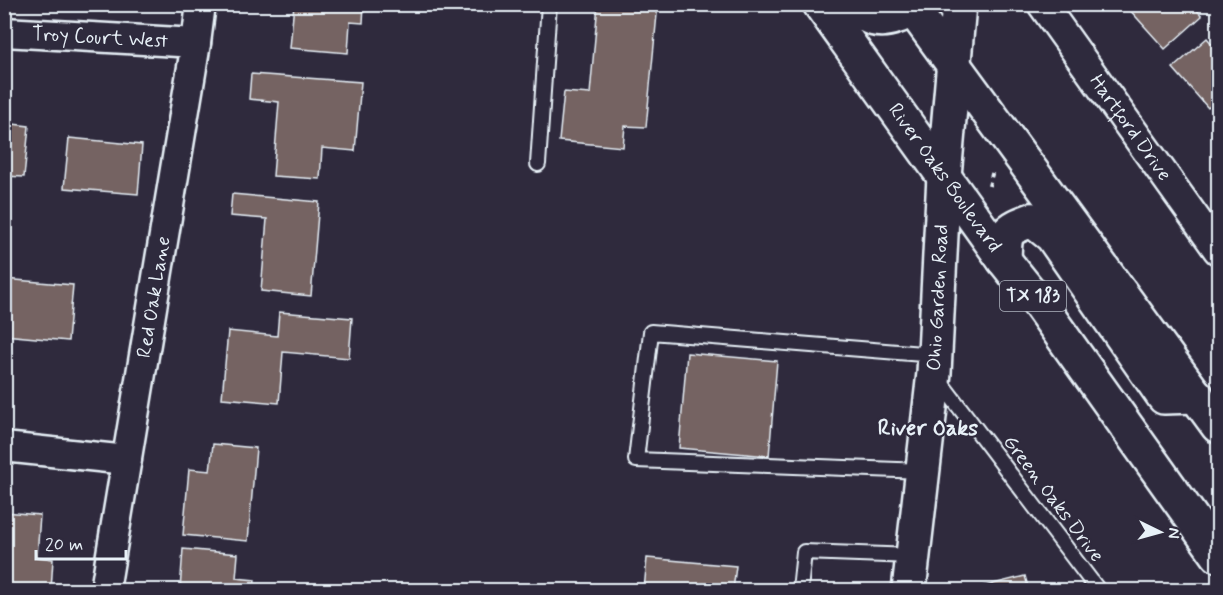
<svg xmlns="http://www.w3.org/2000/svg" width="1223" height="595" font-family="Mynerve,sans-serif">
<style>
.building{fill:#756362;stroke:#e8f1f8;stroke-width:1.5}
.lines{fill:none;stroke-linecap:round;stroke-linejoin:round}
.lane-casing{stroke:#e8f1f8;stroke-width:18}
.street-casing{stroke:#e8f1f8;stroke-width:33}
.secondary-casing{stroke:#e8f1f8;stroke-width:38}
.primary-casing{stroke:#e8f1f8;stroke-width:38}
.path{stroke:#e8f1f8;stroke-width:4;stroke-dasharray:4.5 4.5;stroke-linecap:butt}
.lane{stroke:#2f2a3d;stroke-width:14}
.street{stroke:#2f2a3d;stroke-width:28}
.secondary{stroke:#2f2a3d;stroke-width:33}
.primary{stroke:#2f2a3d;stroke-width:33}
.labels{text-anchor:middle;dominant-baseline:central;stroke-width:4.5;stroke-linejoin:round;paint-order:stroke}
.shield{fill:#2f2a3d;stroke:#b0b5c0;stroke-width:1.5}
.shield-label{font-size:18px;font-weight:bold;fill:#e8f1f8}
.street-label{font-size:20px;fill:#e8f1f8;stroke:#2f2a3d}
.quarter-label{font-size:22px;font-weight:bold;fill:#e8f1f8;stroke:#2f2a3d}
</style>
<rect width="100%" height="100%" fill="#2f2a3d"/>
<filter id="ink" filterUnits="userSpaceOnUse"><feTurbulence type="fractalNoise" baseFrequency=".0167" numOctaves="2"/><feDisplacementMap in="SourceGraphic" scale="12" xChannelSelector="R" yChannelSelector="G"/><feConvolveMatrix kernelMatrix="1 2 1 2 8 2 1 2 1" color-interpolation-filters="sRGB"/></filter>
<g filter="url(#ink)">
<g class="building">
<path d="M294,4H364L363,23L350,22L348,53L290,48Z"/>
<path d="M598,4H658L646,127L625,126L623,147L559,141L564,92L590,94Z"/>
<path d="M1132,4H1192L1202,16L1165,49L1128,8Z"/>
<path d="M1207,38L1218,51V99L1208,108L1173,68Z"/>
<path d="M251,74L361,82L355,151L322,148L320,179L273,176L279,102L249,99Z"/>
<path d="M4,123L29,126L24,177L4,176Z"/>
<path d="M69,138L142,145L138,194L64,188Z"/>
<path d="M232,194L319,202L311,296L261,291L267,219L230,216Z"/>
<path d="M4,279L73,285L68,341L4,335Z"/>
<path d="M279,312L352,318L349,358L283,352L279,403L222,398L228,331L277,336Z"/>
<path d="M687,353L777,361L769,456L679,448Z"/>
<path d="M213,444L256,448L248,541L183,535L189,469L210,471Z"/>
<path d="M4,512L40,515L37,557L53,559L51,590H4Z"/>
<path d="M183,549L238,554L236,578L255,580L254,590H180Z"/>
<path d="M647,558L736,566L733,590H644Z"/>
<path d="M1025,576L1029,590H977V588Z"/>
</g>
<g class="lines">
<g class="lane-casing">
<g id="lane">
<path d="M538,164L549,4"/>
<path d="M938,379L1098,590"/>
<path d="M923,471L636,460L651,332L935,355"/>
<path d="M800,590L804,552L913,556"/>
</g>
</g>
<g class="street-casing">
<g id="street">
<path id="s1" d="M1042,4L1218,250"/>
<path id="s2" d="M4,32L196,43"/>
<path d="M4,447L127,460"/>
<path id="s3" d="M105,590L196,43L201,4"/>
</g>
</g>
<g class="secondary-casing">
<g id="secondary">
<path id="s4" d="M909,590L934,373L944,176L959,4"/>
</g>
</g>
<g class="primary-casing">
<g id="primary">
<path id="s5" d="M820,4L1004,260L1040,305L1218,555"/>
<path d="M855,4C872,28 890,20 913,10"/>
<path d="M909,4L1218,426"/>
<path d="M1004,260C1005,231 1005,230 1032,220L1052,236L1164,397L1197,396"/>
</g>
</g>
<path class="path" d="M989,186L993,170"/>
<use href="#lane" class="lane"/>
<use href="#street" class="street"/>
<use href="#secondary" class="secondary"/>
<use href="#primary" class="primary"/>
</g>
</g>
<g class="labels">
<rect class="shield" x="1000" y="281" width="66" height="30" rx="4.5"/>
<g class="shield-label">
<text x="1033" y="296">TX 183</text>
</g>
<g class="street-label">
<text stroke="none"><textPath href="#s2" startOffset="96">Troy Court West</textPath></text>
<text stroke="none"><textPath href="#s1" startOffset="152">Hartford Drive</textPath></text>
<text stroke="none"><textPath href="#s5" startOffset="214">River Oaks Boulevard</textPath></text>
<text stroke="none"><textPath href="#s3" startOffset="297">Red Oak Lane</textPath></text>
<text stroke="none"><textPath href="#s4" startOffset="294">Ohio Garden Road</textPath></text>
<text transform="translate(1053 499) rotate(53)">Green Oaks Drive</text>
</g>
<g class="quarter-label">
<text x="928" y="429">River Oaks</text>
</g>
</g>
<rect width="1223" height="595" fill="none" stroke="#2f2a3d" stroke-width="24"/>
<rect x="12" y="12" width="1199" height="571" fill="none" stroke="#e8f1f8" stroke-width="2" filter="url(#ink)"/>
<g transform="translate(1160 532) rotate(95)" stroke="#2f2a3d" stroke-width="4.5" paint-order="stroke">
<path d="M0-4.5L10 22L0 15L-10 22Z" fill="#e8f1f8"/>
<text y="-9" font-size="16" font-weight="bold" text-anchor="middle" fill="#e8f1f8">N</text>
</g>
<path d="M36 550v9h90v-9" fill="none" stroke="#e8f1f8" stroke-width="3"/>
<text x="45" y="550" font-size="18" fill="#e8f1f8" stroke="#2f2a3d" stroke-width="4.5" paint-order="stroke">20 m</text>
</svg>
